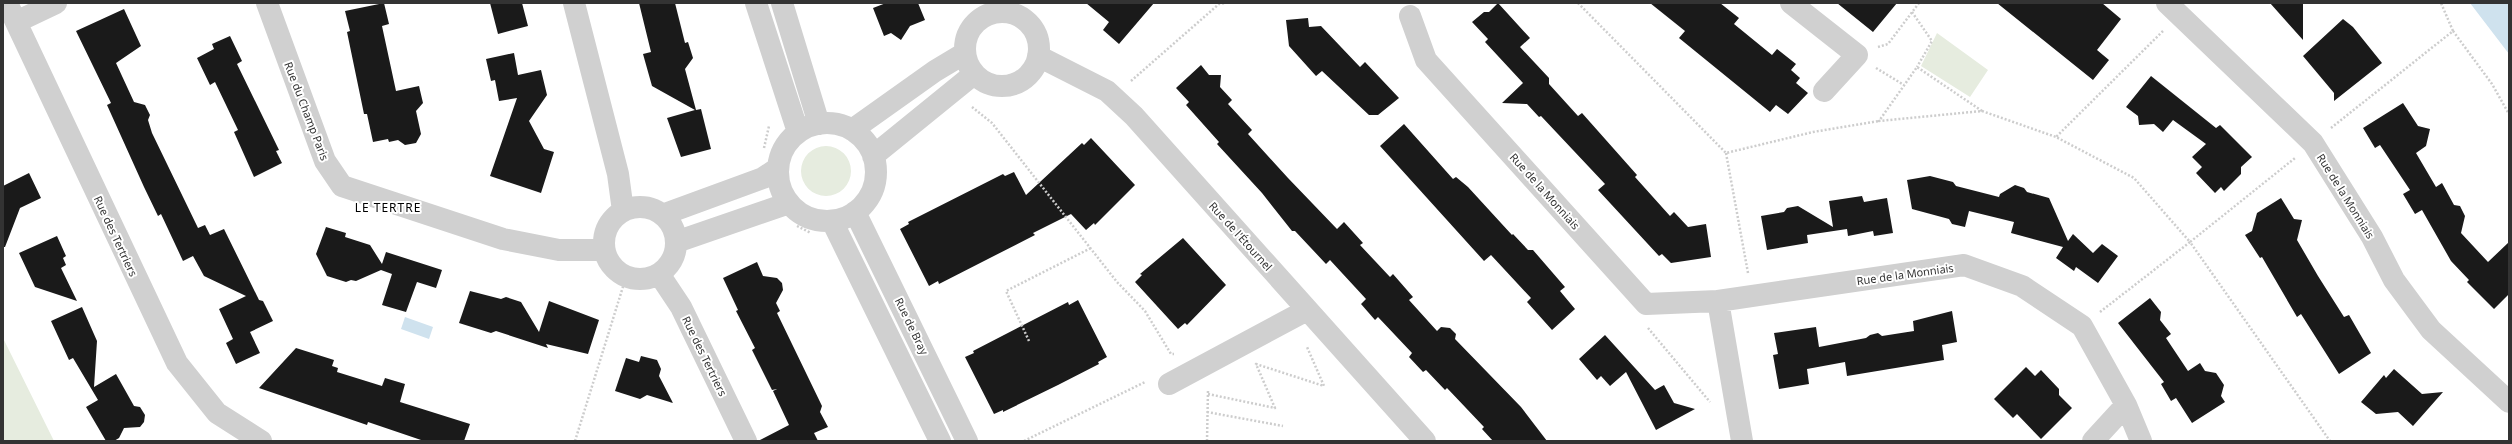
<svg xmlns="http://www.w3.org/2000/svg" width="2512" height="444" font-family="'Noto Sans',sans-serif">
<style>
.green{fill:#e6ecdf}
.water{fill:#cfe2ee}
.building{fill:#1a1a1a}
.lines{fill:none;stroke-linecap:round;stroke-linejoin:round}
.path{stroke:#cdcdcd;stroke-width:2.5;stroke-dasharray:2 2;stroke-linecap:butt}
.minor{stroke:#d0d0d0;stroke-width:22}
.labels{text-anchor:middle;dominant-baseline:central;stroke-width:4;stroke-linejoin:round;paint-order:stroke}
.street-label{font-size:11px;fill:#333;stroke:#fff}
.neighbourhood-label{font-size:12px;letter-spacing:1px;fill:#000;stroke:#fff}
</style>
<rect width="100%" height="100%" fill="#fff"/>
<path class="green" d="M1937,33L1988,70L1970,97L1921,66Z
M801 171a25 25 0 1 1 50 0a25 25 0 1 1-50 0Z
M3,338L54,441H3Z"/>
<path class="water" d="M2470,3H2509V54Z
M405,317L433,327L429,339L401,329Z"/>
<path class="building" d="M384,3L389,24L382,26L396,91L419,86L423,103L416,111L421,134L416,143L405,145L398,140L389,142L388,139L373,142L367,114H364L347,32L350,31L345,11Z
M490,3H522L528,26L498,34Z
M639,3H675L685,43L688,42L693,58L685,69L696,110L701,109L711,149L681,157L667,118L695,110L652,86L643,54L651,52Z
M886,3H918L925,20L910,26L901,40L891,33L884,36L873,8Z
M1086,3H1154L1119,44L1103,30L1109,22Z
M1498,3L1530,38L1520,47L1549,78V84L1578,116L1582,113L1637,175L1635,177L1670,216L1674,212L1688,227L1706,224L1711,257L1671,263L1662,254L1659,256L1598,190L1605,184L1541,116L1539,117L1527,104L1502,103L1523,83L1485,42L1488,39L1472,22L1484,12H1489Z
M1650,3H1720L1739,18L1734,24L1772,55L1777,49L1796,64L1791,70L1800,78L1796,83L1808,93L1788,114L1776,105L1770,112L1679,38L1685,31Z
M1837,3H1897L1873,32Z
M1997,3H2102L2121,19L2097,50L2109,60L2093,80Z
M2270,3H2303V40Z
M124,9L141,46L116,63L134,102L145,105L150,115L148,120L152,133L198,228L205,225L210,235L224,229L259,300L263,301L273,321L250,332L260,353L236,364L226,343L233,339L219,309L246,296L204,276L193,256L183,261L161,214L158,216L144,187L107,105L111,103L76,31Z
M1308,18L1309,27L1321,26L1360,67L1365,62L1399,98L1378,115H1369L1322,71L1316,76L1289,46L1286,20Z
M2343,19L2353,27L2382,63L2334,101V93L2303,56Z
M230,36L242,61L237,64L279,150L276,151L282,163L254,177L234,132L238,130L215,82L210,85L197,58L214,49L212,44Z
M514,53L518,75L541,70L547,95L529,121L544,149L554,152L541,193L490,176L517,98L499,101L495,80L491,81L486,59Z
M1201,65L1209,75H1221L1220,87L1232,100L1228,104L1252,130L1248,134L1288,178L1337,229L1344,222L1363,243L1360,245L1390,277L1393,274L1413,297L1409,300L1437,331L1441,327L1450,328L1456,334L1455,339L1521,407L1547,441H1493L1482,429L1484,427L1447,388L1445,390L1426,370L1423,372L1409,357L1412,353L1378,317L1375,320L1361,304L1366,299L1330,260L1326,264L1295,231H1292L1262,193L1217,144L1219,142L1186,105L1189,102L1176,88Z
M2151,76L2216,128L2220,125L2252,157L2241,167V174L2224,191L2221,187L2215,193L2196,173L2202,167L2192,157L2206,144L2173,120L2163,132L2154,124L2139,125L2138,116L2126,107Z
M2403,103L2418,126L2430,129L2426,146L2416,153L2436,187L2442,183L2454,205L2460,206L2465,216L2461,233L2488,262L2509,242V294L2494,309L2467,282L2469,280L2451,261L2422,210L2415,214L2403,194L2410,190L2380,145L2375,148L2363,128Z
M1404,124L1453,179L1456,177L1468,187L1512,235L1513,234L1528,250H1533L1565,287L1560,291L1575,309L1552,330L1527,302L1531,298L1491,255L1484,261L1380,146Z
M1091,138L1135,185L1095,225L1094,223L1086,230L1071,214L1033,233L1035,235L939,284L938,281L929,286L900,229L909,224L908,222L1003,174L1005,176L1014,172L1026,195L1082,143L1084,145Z
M29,173L41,198L20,208L5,247H3V186Z
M1930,176L1953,182L1956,186L1999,197L2000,194L2015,185L2024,188L2027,192L2049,198L2068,241L2073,234L2093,253L2102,244L2118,256L2098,283L2076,267L2074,271L2056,258L2063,247L2011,233L2014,222L1969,211L1965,227L1952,224L1949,219L1912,209L1907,180Z
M1862,196L1864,202L1887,198L1893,233L1874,236L1873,231L1848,236L1847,229L1807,235L1808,243L1767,250L1761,216L1784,212L1787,208L1798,206L1833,227L1829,201Z
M2281,198L2294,219L2302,220L2297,240L2318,276L2344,317L2349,315L2371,353L2339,374L2301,314L2297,317L2262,257L2260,258L2245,235L2252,231L2257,213Z
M326,227L346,233L345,237L370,245L382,264L386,252L442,270L436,288L417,282L406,312L382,305L392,274L381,270L356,281L351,280L346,282L327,276L316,254Z
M57,236L66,256L63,258L66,265L61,268L77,301L35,287L19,253Z
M1183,238L1226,285L1187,325L1185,323L1178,329L1135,282L1142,275L1140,274Z
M757,262L763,276L777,278L782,283L783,290L776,303L780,311L777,313L822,406L820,412L828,427L814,433L818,441L760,440L789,425L773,391L777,389L772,390L752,350L755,348L736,311L738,310L723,278Z
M470,291L501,299L506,297L521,302L539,332L549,301L599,320L588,354L546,344L548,348L496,331L491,333L459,323Z
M2150,298L2161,312L2160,320L2171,334L2166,338L2188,371L2200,363L2205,371L2216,373L2224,385L2221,396L2225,402L2192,423L2176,398L2171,401L2161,384L2164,382L2118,323Z
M1078,300L1107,357L1098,362L1099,364L1058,385L1003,412V410L994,414L965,357L974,353L973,351L1068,302L1069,305Z
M82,307L97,341L94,387L116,374L134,406L140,407L145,415L144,422L140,427L124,428L119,438L114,441H106L86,407L98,400L73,358L69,360L51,321Z
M1952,311L1957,342L1942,345L1944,360L1847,376L1845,362L1807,369L1809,384L1779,389L1773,355L1778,354L1774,333L1816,327L1819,347L1866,338L1870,335L1878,333L1882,336L1914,331L1913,321Z
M1605,335L1655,390L1664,385L1674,403L1695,409L1656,430L1626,372L1610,386L1601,376L1597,380L1579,359Z
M296,348L334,360L332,366L338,368L337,372L382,386L385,378L405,384L400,402L470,424L464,441H424L368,422L367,425L259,388Z
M641,356L657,360L661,369L659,376L673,403L647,395L640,399L615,391L626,358L639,362Z
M2026,367L2035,376L2041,370L2059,389V395L2072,408L2041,439L2017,414L2013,418L1994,399Z
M2394,369L2422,394L2443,392L2413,426L2398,412L2376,414L2361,402L2384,375L2386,378Z"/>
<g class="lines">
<path class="path" d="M1578,3L1726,153L1813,132L1879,121
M1912,12L1932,41L1917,67
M2163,31L2056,137L2134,178L2190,242L2295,158
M2453,31L2492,84L2509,114
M1878,47L1888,44L1919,3
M1876,68L1904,85
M1131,81L1219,4L1226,3
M972,107L992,123L1117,282L1145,311L1171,354H1174
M1982,111L1917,67L1879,121L1982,111L2056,137
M2331,128L2453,31L2441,3
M764,148L769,126
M1726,153L1748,273
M797,226L811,233
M2100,312L2190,242L2330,441
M1648,328L1710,402
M1029,341L1006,291L1091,248
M1208,394L1275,408L1256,364L1324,386L1307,347
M1207,412L1283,426
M575,441L626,277
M1024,441L1145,382
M1207,441L1208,390"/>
<path class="minor" d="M7,3L177,363L217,413L261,441
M267,3L325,161L342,186L503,239L559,250H604
M574,3L618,174L623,211
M756,3L798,132
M782,3L819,124
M1791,3L1857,55L1824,91
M2167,3L2313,143L2372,237L2394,280L2431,330L2509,402
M965 49a37 37 0 1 1 74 0a37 37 0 1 1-74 0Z
M1410,16L1426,60L1646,304L1718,301L1742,441
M16,22L56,3
M1038,56L1107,91L1134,116L1425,441
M778 172a49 49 0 1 1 98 0a49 49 0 1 1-98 0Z
M852,130L935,71L965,53
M873,156L974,74
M604 243a36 36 0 1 1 72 0a36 36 0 1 1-72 0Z
M855,212L967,441
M662,215L763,178L778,168
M832,221L940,441
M676,242L789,203
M659,274L681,307L746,441
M1718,301L1964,265L2022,286L2082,326L2126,405L2141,441
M1169,384L1307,310
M2093,441L2126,405"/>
</g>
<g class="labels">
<g class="street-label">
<text transform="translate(307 111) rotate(69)">Rue du Champ Paris</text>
<text transform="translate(1545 191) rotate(48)">Rue de la Monniais</text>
<text transform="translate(2346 196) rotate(58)">Rue de la Monniais</text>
<text transform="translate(116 236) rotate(65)">Rue des Tertriers</text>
<text transform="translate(1241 236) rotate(48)">Rue de l'Étournel</text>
<text transform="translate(1905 274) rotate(-8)">Rue de la Monniais</text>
<text transform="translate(912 326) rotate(64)">Rue de Bray</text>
<text transform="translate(705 356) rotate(64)">Rue des Tertriers</text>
</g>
<g class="neighbourhood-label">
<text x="388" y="207">LE TERTRE</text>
</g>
</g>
<rect width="2512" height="444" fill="none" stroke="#333333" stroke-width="8"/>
</svg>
